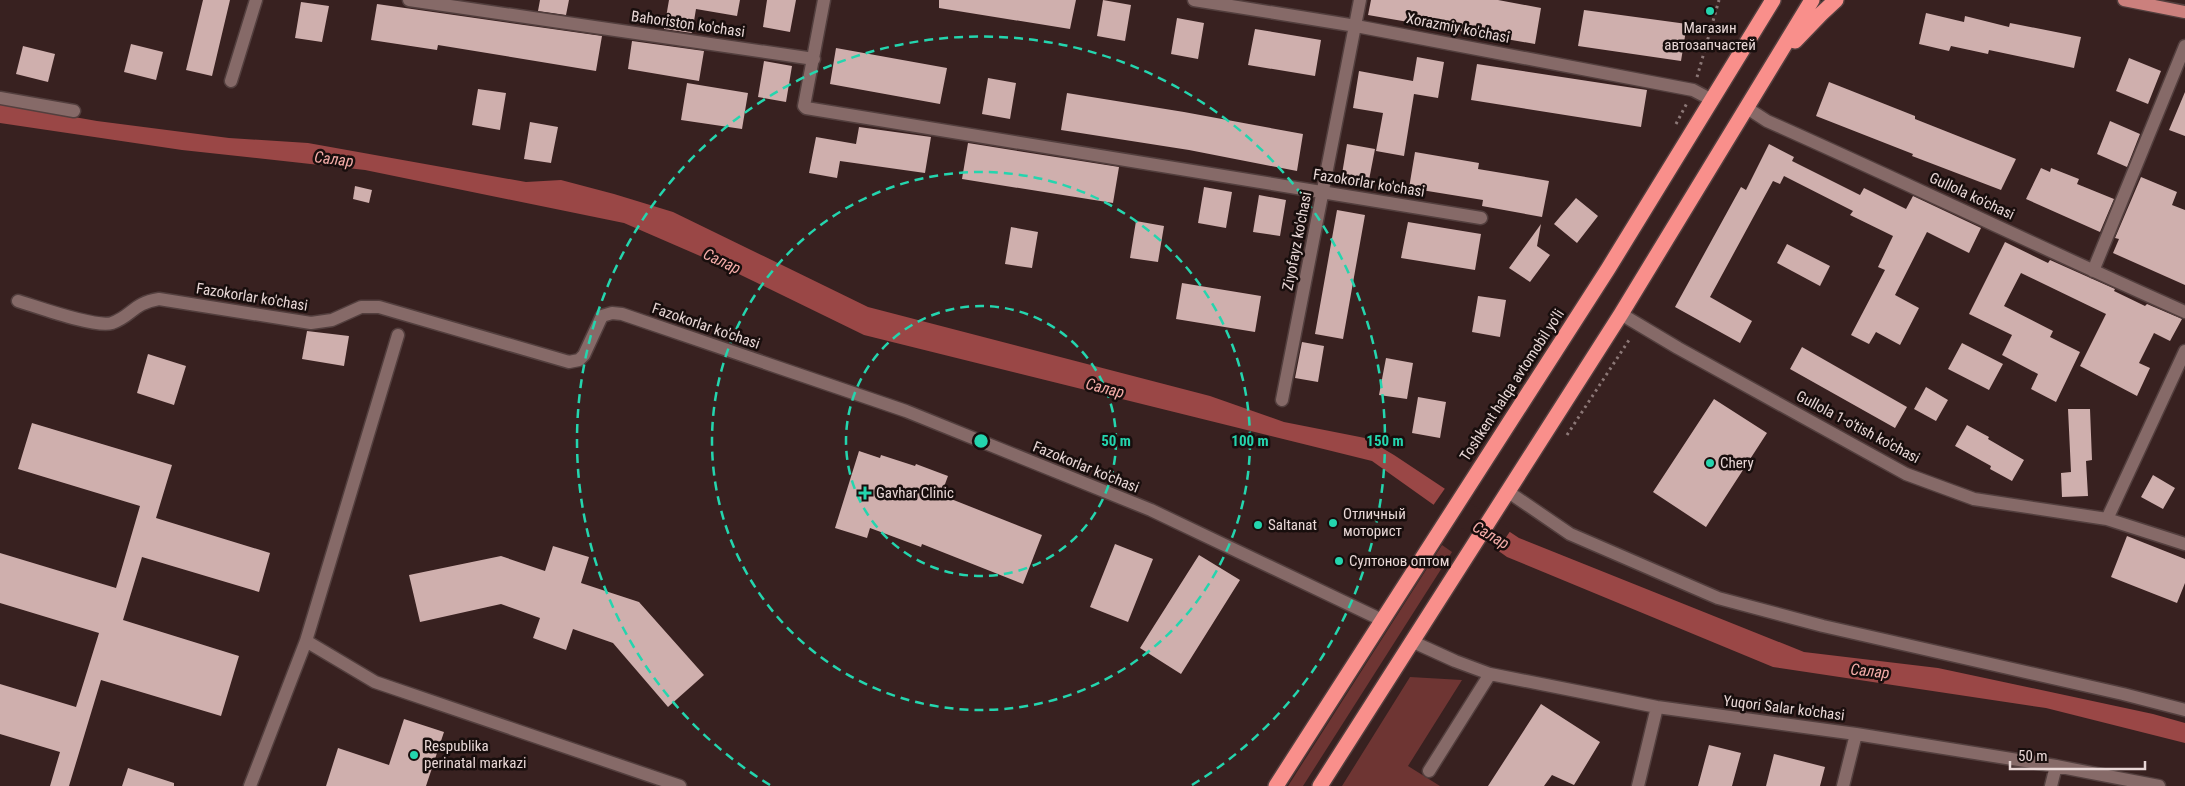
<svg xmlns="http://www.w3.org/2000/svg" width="2185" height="786" font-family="'Roboto Condensed',sans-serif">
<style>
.green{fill:#6e3533}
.water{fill:#9a4746}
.pier{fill:#382120}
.building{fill:#cfafad}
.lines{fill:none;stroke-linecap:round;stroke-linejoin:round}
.minor-casing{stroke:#533f3e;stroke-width:15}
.major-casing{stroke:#533f3e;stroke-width:15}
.highway-casing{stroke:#533f3e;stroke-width:18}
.path{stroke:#8c7877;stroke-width:3;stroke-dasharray:2.5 4;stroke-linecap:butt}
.minor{stroke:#866a68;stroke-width:12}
.major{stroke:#cb807d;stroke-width:12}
.highway{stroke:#f98f8b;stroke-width:15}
.ring{fill:none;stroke:#24d5ae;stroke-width:2.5;stroke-dasharray:9 6}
.poi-dot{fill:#24d5ae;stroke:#180e0d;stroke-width:2}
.labels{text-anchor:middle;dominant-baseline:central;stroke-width:5;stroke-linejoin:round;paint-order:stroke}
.street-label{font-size:15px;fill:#e8d7d6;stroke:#180e0d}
.poi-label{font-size:15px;fill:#e8d7d6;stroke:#180e0d;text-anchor:start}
.water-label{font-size:16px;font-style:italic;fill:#f5ada9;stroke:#180e0d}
.centre{fill:#24d5ae;stroke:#180e0d;stroke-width:2.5}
.ring-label{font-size:15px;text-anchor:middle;font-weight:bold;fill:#24d5ae;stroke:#180e0d;stroke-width:5;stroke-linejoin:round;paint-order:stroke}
</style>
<rect width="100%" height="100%" fill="#382120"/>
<path class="green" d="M1442,545L1452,552L1303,786H1288Z
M1410,677L1462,680L1408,766L1440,786H1342Z"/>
<path class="water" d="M0,104L97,121L229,138L308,143L526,182L561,180L614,194L673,212L868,307L1210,396L1284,422L1365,438L1394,455L1519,538L1804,652L1938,668L2153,714L2185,723V743L2046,708L1773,667L1507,557L1372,461L864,335L714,262L624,223L365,170L182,150L0,123Z"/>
<path class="pier" d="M1446,487L1511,530L1496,552L1432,507Z"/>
<path class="building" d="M203,0H230L212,76L186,70Z
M540,0H569L566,15L538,11Z
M669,0H740L737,16L696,9L692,33L664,29Z
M767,0H796L790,32L763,27Z
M939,0H1076L1070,29L939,8Z
M1103,0L1131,5L1125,41L1097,36Z
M1371,0H1498L1541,8L1535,44L1368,15Z
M301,2L329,6L322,42L295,38Z
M377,4L602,36L596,71L438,45L437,50L371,40Z
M1584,10L1687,24L1681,61L1578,46Z
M1926,13L1964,22L1965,16L2009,27L2010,23L2081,37L2074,68L1989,50L1988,54L1951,46L1949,51L1919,44Z
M1177,18L1204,23L1198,59L1171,54Z
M1255,29L1321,40L1315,76L1248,65Z
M632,41L704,51L699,81L628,69Z
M131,44L163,52L156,80L124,72Z
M23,46L55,54L48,82L16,74Z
M836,48L947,68L940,104L830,84Z
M1417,57L1444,62L1438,98L1414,94L1404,156L1376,151L1383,113L1353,108L1359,71L1413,81Z
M2129,58L2161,71L2148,104L2116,91Z
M764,61L792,66L786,102L758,97Z
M1477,64L1647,90L1641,127L1471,100Z
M988,78L1016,83L1010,119L982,114Z
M1829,82L1915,116V119L2016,159L2001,190L1912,156L1913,154L1816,116Z
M687,83L748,93L742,129L681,120Z
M478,89L506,93L500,130L472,125Z
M2185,92V136L2169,130Z
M1067,93L1184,112L1303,134L1297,171L1189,150L1061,130Z
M2110,121L2140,134L2127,167L2097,154Z
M530,122L558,127L551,163L524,159Z
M859,127L931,137L925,173L840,161L837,178L809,173L816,137L856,144Z
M968,143L1119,167L1113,203L962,179Z
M1347,144L1375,149L1368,185L1341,180Z
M1769,144L1794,157L1792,161L1860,195L1864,188L1906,209L1913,196L1981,228L1969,253L1927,232L1895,295L1919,308L1900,345L1876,332L1869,344L1851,335L1885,270L1878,267L1893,236L1850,215L1853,211L1784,176L1780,184L1773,181L1710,297L1752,321L1740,343L1675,307L1741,187L1746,190Z
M1415,152L1479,163L1478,169L1549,181L1542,217L1482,206L1483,200L1409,188Z
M2041,168L2050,172L2051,168L2079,179L2077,184L2114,199L2100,232L2026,199Z
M2141,177L2177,192L2172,205L2185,210V285L2113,253L2119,239L2115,238Z
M355,186L372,190L369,203L353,199Z
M1204,187L1232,192L1226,228L1198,223Z
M1259,195L1286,200L1280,236L1253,232Z
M1576,198L1598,216L1577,243L1554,224Z
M1337,210L1365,215L1343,339L1315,334Z
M1136,221L1164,226L1158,262L1130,258Z
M1408,222L1481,234L1475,270L1401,258Z
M1541,224L1537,246L1550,255L1530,282L1509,268Z
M1011,227L1038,232L1032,268L1005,264Z
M2005,242L2048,263L2050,260L2115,289L2114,291L2145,306L2147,304L2182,319L2170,341L2154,333L2139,363L2150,368L2137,396L2080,366L2106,314L2021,273L2004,306L2053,331L2050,337L2080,352L2056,402L2031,389L2038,374L2002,355L2012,335L1969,314Z
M1787,244L1830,266L1820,286L1777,263Z
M1182,283L1261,296L1255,332L1176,319Z
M1478,296L1506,300L1500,337L1472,332Z
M307,331L349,336L344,366L302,359Z
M1302,342L1324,346L1318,382L1295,378Z
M1962,343L2003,364L1989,390L1948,369Z
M1802,347L1907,407L1895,428L1790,369Z
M148,354L186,366L174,405L137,393Z
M1386,358L1413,363L1407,399L1379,395Z
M1926,387L1948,400L1936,421L1914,409Z
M1418,397L1446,402L1440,438L1412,433Z
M1714,399L1767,433L1706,527L1653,492Z
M2068,409H2090L2092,460L2086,461L2088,496L2062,497L2061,473L2071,472Z
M32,423L172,465L156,518L270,553L259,592L142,557L123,620L239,656L221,716L101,680L69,786H50L60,752L0,734V684L76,707L99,633L0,603V553L116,588L140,506L18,469Z
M1967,425L1989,437L1988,439L2024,460L2012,481L1990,469L1991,466L1955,446Z
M859,451L880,458L881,455L915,466L916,464L948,476L941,495L1042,535L1023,584L922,544L921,547L870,528L867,538L835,528Z
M2153,475L2175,488L2163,509L2141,497Z
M2127,536L2185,559V583L2177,603L2111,577Z
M1115,544L1153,559L1128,622L1090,607Z
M553,546L589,557L581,583L639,602L704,675L668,707L613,643L573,629L566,650L533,638L540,618L501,604L420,622L409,575L501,556L545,571Z
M1199,555L1240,580L1181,674L1140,648Z
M1541,704L1600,742L1574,785L1552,775L1544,786H1488Z
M404,719L444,732L426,786H326L338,748L389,765Z
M1709,745L1741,753L1732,786H1698Z
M1774,754L1825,767L1820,786H1766Z
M128,768L174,783V786H122Z"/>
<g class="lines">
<defs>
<path id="minor" d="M409,0L814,59
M824,0L804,106L806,108L1481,218
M1194,0L1356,26L1693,90L1712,100
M231,81L256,0
M0,98L74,111
M1747,108L1767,121C1907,183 2045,250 2185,312
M2093,271L2185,46
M18,301C38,307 95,328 112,323C132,316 133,303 159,299L311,323L332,320L361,307H379L569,362L579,360L584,355L602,316L612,313L622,314L906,411L1151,510L1382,620
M1621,314L1678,348L1906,474L1974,499L2107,519L2185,544
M1282,400L1360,0
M1507,491L1570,534L1718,598L1823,626L2123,694L2185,710
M2107,519L2185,351
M306,641L375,682L680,786
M1411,641L1455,661L1490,674L1657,707L1856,734L2056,766L2159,786
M1429,771L1490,674
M250,786L306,641L398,335
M1638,786L1657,707
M1843,786L1856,734
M2051,786L2056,766"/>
<path id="major" d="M2124,0L2185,12"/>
<path id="highway" d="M1795,41L1821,14L1836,0
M1276,786L1608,269L1773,0
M1320,786L1621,314L1812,0"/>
</defs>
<use href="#minor" class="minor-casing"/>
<use href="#major" class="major-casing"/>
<use href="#highway" class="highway-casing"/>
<path class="path" d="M1697,77L1719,0
M1676,124L1687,103
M1567,435L1631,337"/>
<use href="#minor" class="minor"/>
<use href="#major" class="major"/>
<use href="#highway" class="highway"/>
</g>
<g class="ring">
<circle cx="981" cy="441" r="135"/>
<circle cx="981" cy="441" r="269"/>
<path d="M770 785A404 404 0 1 1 1192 785"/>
</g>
<g class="poi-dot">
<circle cx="1710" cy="11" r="5"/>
<circle cx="1710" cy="463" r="5"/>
<path d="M862.5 485.5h5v5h5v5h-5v5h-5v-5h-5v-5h5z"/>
<circle cx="1333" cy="523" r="5"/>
<circle cx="1258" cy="525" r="5"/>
<circle cx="1339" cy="561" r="5"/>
<circle cx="414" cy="755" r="5"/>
</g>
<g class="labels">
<g class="street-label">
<text transform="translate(688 24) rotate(8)">Bahoriston ko'chasi</text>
<text transform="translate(1458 28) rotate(11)">Xorazmiy ko'chasi</text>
<text transform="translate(1369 183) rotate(9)">Fazokorlar ko'chasi</text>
<text transform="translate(1972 196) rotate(25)">Gullola ko'chasi</text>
<text transform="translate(1297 241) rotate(-79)">Ziyofayz ko'chasi</text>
<text transform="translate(252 297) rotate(9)">Fazokorlar ko'chasi</text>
<text transform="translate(706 326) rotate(19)">Fazokorlar ko'chasi</text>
<text transform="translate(1512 385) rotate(-57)">Toshkent halqa avtomobil yo'li</text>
<text transform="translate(1858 427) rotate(28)">Gullola 1-o'tish ko'chasi</text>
<text transform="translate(1086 467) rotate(22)">Fazokorlar ko'chasi</text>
<text transform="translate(1784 708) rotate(7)">Yuqori Salar ko'chasi</text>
</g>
<g class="poi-label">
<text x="1710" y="28" text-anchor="middle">Магазин<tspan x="1710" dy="17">автозапчастей</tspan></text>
<text x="1720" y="463">Chery</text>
<text x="876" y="493">Gavhar Clinic</text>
<text x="1343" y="514">Отличный<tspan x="1343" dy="17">моторист</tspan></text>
<text x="1268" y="525">Saltanat</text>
<text x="1349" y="561">Султонов оптом</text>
<text x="424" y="746">Respublika<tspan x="424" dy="17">perinatal markazi</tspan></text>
</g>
<g class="water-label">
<text transform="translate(334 159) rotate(7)">Салар</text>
<text transform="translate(722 261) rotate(25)">Салар</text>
<text transform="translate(1105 388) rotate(14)">Салар</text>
<text transform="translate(1491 535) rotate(30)">Салар</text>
<text transform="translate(1870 671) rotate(6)">Салар</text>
</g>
</g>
<circle cx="981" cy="441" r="8" class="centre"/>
<g class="ring-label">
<text x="1116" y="446">50 m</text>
<text x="1250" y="446">100 m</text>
<text x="1385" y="446">150 m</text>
</g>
<path d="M2010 761v8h135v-8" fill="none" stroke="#e8d7d6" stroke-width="2.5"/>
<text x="2018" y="761" font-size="15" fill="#e8d7d6" stroke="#180e0d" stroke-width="4" paint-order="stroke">50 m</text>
</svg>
